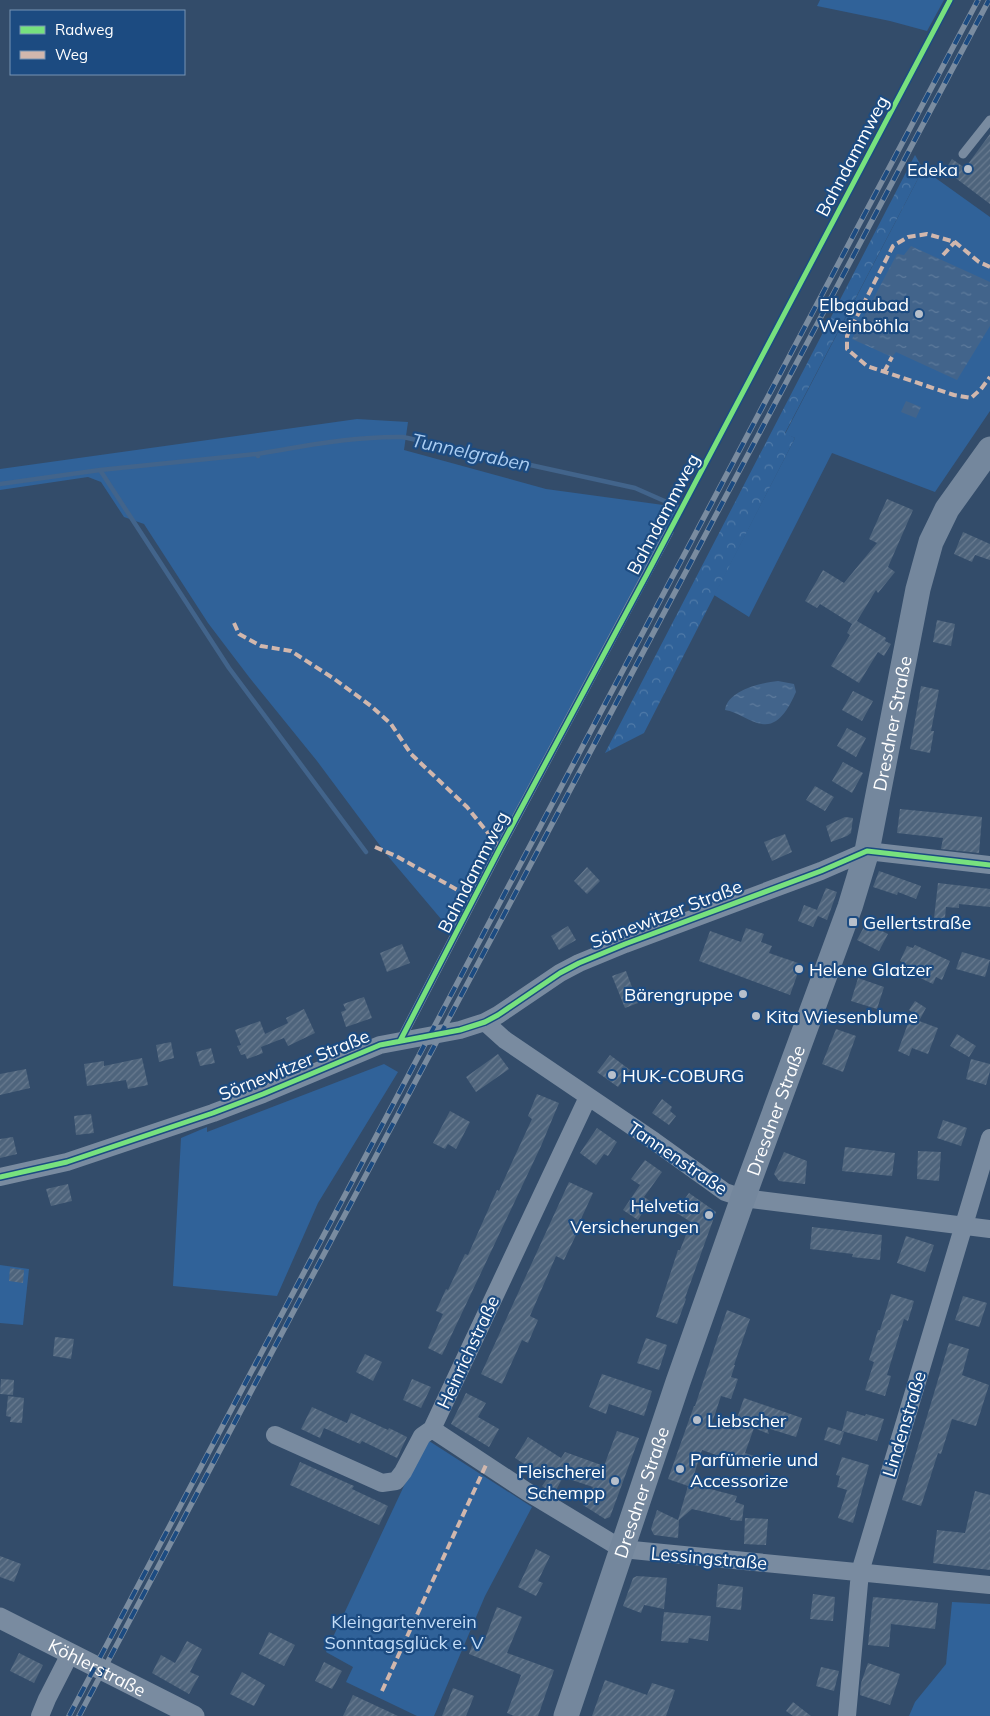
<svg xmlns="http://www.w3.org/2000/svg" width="990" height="1716" font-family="Mulish,sans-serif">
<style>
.green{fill:#306299}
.forest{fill:url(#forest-crowns)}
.water{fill:url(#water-ripples)}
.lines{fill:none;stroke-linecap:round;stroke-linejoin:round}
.stream{stroke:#42648b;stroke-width:4.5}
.building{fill:url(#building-hatch)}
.service{stroke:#798ba0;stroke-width:9}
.minor{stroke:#798ba0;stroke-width:18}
.tertiary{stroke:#798ba0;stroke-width:21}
.secondary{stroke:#74879d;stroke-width:25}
.rail-casing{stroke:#7a8ca0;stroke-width:5.5}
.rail{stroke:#1c4b81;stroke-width:4;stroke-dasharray:11;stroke-linecap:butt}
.quiet{stroke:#d1b7ad;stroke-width:4;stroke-dasharray:8 4;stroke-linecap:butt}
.cycleway-casing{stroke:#1c4b81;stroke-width:8}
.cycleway{stroke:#77e17e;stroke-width:5}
.poi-dot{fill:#b8c0cb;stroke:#1c4b81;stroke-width:2}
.labels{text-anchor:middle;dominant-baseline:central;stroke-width:4.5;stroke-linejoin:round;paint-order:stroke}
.street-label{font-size:18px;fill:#fff;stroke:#1c4b81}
.poi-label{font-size:18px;fill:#fff;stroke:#1c4b81;text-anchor:start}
.park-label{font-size:18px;fill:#c4ddf7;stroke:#1c4b81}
.water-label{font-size:19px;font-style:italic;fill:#abcdf1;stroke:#1c4b81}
</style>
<defs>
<pattern id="forest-crowns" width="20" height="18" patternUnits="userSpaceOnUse" patternTransform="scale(1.25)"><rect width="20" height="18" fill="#306299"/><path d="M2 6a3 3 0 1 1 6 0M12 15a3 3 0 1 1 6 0" fill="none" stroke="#4f7aa8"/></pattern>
<pattern id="water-ripples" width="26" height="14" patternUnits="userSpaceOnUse" patternTransform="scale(1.25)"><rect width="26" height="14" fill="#42648b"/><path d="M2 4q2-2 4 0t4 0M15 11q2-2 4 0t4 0" fill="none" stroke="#5e7b9c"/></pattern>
<pattern id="building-hatch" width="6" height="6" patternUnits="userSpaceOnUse" patternTransform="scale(1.25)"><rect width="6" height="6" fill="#4e647c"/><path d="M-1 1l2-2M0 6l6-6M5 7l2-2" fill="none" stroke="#697b90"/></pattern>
</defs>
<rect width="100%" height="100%" fill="#334c6a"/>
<path class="green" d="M820,0H944L927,31L890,21L817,6Z
M923,169L990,217V411L935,492L832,453L749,617L714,595L795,438L785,434Z
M357,419L408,422L404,450L546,489L678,507L452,932L387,855L317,761L249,677L208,623L144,524L124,517L101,482L88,477L0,490V469Z
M384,1064L398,1072L318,1203L277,1296L173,1286L181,1138L207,1127V1132Z
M0,1265L29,1269L23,1325L0,1323Z
M426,1439L532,1507L485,1596L434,1716H417L346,1682L353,1667L326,1652Z
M952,1602L990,1604V1716H909L915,1702L946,1664Z"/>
<path class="forest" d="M915,155L923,169L785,433L795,438L644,733L605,753Z"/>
<path class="water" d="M911,246L990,282V326L957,380L896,352L892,357L852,339L897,254L904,255Z
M906,401L921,407L916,418L901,412Z
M778,681L794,684L796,692C790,705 780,727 762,724C749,722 738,712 725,710C728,690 761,683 778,681Z"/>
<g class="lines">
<path class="stream" d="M258,456L257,454C306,446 354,436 403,437L635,488L678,507
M100,470L229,668L366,852
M0,484L100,470L257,454"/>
</g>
<path class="building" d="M990,134V204L945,170L952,159L965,168Z
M887,499L913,510L888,567L895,572L878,593L876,590L857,621L886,638L885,641L891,644L884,656L878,652L859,683L831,666L850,635L847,633L852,624L820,604L817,608L805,601L823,570L844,583L877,543L869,539Z
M963,532L990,544V560L975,555L972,562L954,554Z
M937,620L955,624L951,646L933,642Z
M921,686L939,690L931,731H934L930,753L910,749Z
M853,691L873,701L862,721L842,710Z
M847,728L866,738L856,757L837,746Z
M843,762L863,773L852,793L832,781Z
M815,786L834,797L825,811L806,800Z
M900,809L982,817L979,853L941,849L943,838L897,833Z
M845,817L853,818L851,833L847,836L831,842L826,826Z
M785,834L792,852L772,861L764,842Z
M587,867L600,881L587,894L574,881Z
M879,871L921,886L916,899L898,892L897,895L873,887Z
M938,883L990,889V907L959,904V908L946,907L944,928L933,927Z
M826,888L837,892L827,920L818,916L813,927L798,921L804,905L817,910Z
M866,923L888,934L879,951L857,940Z
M568,926L576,940L559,950L551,936Z
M746,928L764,934L761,942L772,946L769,953L801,964L790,995L699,961L710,931L741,942Z
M402,944L410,963L387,972L380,953Z
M915,945L950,961L942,980L936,977L933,984L903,970L906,964L900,961L907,946L913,948Z
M962,952L990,960L985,977L956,969Z
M626,971L638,1003L625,1008L612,976Z
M858,978L884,987L877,1009L851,1001Z
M364,997L372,1018L346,1027L341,1012L346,1010L343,1004Z
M915,1001L926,1008L919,1021L938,1028L928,1054L912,1048L909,1056L898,1051L912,1012L909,1010Z
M304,1009L315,1033L288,1046L284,1038L261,1047L263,1053L247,1059L245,1054L241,1055L237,1046L241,1045L235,1030L260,1021L265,1034L288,1023L286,1018Z
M836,1029L856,1036L843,1072L822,1064Z
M957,1034L976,1046L969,1057L950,1046Z
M171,1042L174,1058L159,1062L156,1045Z
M211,1048L215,1063L200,1066L196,1052Z
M498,1054L509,1069L476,1092L466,1077Z
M610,1055L630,1070L618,1087L597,1072Z
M142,1058L148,1085L128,1089L126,1080L87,1086L84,1064L104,1061V1066Z
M971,1059L990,1064V1071L986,1085L966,1079Z
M26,1069L30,1088L0,1095V1074Z
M537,1094L559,1103L541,1146L442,1355L428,1348L443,1314L436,1311L446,1289L448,1290L465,1254L468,1255L497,1190L499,1191L513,1160L532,1119L528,1116Z
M662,1099L672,1107L670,1111L676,1116L669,1125L652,1113Z
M450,1111L470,1122L456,1149L448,1144L445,1149L433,1143Z
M91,1114L94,1133L76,1135L74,1116Z
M943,1120L967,1128L961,1146L937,1138Z
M597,1128L617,1142L608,1156L604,1154L596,1165L580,1153Z
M13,1137L17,1154L0,1158V1139Z
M845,1147L895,1153L892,1176L842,1171Z
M918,1151L941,1152L939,1181L917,1179Z
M784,1152L807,1161L805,1184L779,1181L774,1174Z
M645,1160L662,1172L644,1197L650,1201L638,1220L623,1210L640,1185L631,1179Z
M569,1182L593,1193L574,1234L576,1235L564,1260L556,1256L530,1316L538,1320L528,1343L522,1340L502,1384L481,1374Z
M68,1184L72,1201L51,1206L46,1189Z
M689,1193L716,1212L685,1298L686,1299L677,1324L656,1317L678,1250H680L691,1222L675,1212Z
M812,1227L882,1235L880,1260L852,1257L853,1254L810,1249Z
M906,1236L934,1245L925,1272L897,1263Z
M10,1268L24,1270L23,1283L9,1281Z
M891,1294L914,1301L908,1321L904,1319L887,1375L891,1376L885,1396L865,1390L874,1362L869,1360L878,1330H880Z
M963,1296L987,1303L979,1327L955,1320Z
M727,1310L750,1319L734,1365H735L731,1377L738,1379L731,1399L721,1396L712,1423L733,1430L744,1398L802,1418L796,1437L767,1428L769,1434L754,1428L745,1453L757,1457L753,1468L702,1450L691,1484L737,1496L735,1502L744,1505L742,1521L730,1520L731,1518L692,1509L679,1520L678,1538L654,1535L651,1529L657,1510L678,1520L688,1486L668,1479L694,1406H695Z
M55,1337L74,1339L71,1359L53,1356Z
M646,1338L667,1345L659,1370L637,1363Z
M949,1343L969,1349L962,1375L989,1385L976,1426L952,1419L941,1454L938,1453L921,1506L902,1500Z
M365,1354L382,1362L373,1381L356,1372Z
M602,1374L652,1391L644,1416L609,1404L606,1414L589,1407Z
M1,1379L14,1380L13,1395L0,1394Z
M412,1379L431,1387L421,1408L403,1400Z
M466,1393L486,1403L478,1417L499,1429L489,1447L451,1424Z
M8,1396L24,1398L22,1423L10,1422L11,1417L6,1416Z
M312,1407L347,1423L351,1413L388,1430L389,1428L407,1437L397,1458L362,1441L360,1444L324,1428L320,1438L301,1429Z
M847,1411L865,1416L866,1414L884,1419L877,1441L842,1431Z
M828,1427L844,1432L840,1445L824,1440Z
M617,1431L639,1438L610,1517L605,1519L583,1505L593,1487L563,1477L554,1494L542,1486L547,1479L515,1458L528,1437L561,1458L565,1452L604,1466Z
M842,1457L869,1465L853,1523L838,1518L847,1490L837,1487L840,1476L836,1475Z
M300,1462L354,1486L352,1489L388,1506L379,1525L290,1485Z
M975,1491L990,1495V1570L933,1563L937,1530L965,1533Z
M745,1518L768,1519L766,1545L744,1544Z
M536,1549L550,1556L538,1581L543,1583L536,1596L518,1587Z
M0,1556L21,1564L14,1582L0,1577Z
M637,1576L667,1578L664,1609L644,1605L641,1613L623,1606L633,1578Z
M718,1584L743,1587L741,1610L716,1607Z
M813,1594L835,1597L833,1621L810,1619Z
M873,1597L938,1603L935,1629L891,1624L889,1647L868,1645Z
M497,1607L522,1617L507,1653L554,1670L538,1716H514L507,1713L521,1675L469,1654L474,1640L483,1644Z
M664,1612L711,1616L708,1641L689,1638L688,1643L661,1641Z
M269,1632L295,1645L284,1666L259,1654Z
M187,1641L202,1649L190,1672L199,1676L189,1694L152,1673L161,1655L175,1663Z
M19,1653L43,1665L34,1683L10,1671Z
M324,1662L342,1671L332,1689L315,1681Z
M868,1663L900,1674L890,1705L860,1695L861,1683Z
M821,1667L839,1671L834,1691L816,1686Z
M242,1672L265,1685L254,1706L230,1694Z
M605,1680L647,1695L652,1683L675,1690L666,1716H592Z
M453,1688L474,1696L466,1716H442Z
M353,1695L398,1716H343Z
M793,1702L811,1716H793L786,1711Z"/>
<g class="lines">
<path class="service" d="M963,154L990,120
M400,1041L500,848L669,532"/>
<path class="minor" d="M485,1022L505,1040L654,1141L725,1192L743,1198L990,1229
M0,1177L67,1162L213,1113L263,1094L380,1045L460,1030L485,1022L498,1015L560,973L579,963L625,944L821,871L867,851L990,865
M432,1429L526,1491L622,1549L990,1585
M275,1435L382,1483L396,1481L403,1472L422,1436L432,1429L588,1097
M40,1716L47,1699L70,1654
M847,1716L860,1572L990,1138"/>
<path class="tertiary" id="s1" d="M0,1618L194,1716"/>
<path class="secondary" id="s2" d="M566,1716L678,1382L743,1198L850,907L867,851L918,589L931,542L947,509L990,449"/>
<defs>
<path id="rail" d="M69,1716L978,0
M79,1716L989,0"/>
</defs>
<use href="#rail" class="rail-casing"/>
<use href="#rail" class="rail"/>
<path class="quiet" d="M943,255L955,242
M990,267L979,262L955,242L927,234L908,237L893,246L847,336V349L867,366L954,395L971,398L981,389L990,377
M884,372L892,357
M234,623L239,634L261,646L291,651L333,678L371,706L391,724L411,754L467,807L500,848
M375,847L396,856L474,899
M382,1691L486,1465"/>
<defs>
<path id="cycleway" d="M400,1041L500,848L647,574L950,0
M0,1177L67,1162L213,1113L263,1094L380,1045L460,1030L485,1022L498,1015L560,973L579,963L625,944L821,871L867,851L990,865"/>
</defs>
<use href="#cycleway" class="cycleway-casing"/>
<use href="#cycleway" class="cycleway"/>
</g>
<g class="poi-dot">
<circle cx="968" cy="169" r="5"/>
<circle cx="919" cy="314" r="5"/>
<rect x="848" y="917" width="10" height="10" rx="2.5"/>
<circle cx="799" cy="969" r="5"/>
<circle cx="743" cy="994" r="5"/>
<circle cx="756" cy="1016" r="5"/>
<circle cx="612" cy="1075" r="5"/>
<circle cx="709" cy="1215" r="5"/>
<circle cx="697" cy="1420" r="5"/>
<circle cx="680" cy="1469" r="5"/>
<circle cx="615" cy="1481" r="5"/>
</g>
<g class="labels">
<g class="street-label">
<text transform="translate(852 156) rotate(-62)">Bahndammweg</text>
<text transform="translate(663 514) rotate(-62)">Bahndammweg</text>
<text stroke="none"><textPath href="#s2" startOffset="1046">Dresdner Straße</textPath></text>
<text transform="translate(473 872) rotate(-63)">Bahndammweg</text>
<text transform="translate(666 914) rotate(-21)">Sörnewitzer Straße</text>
<text transform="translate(294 1065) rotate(-22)">Sörnewitzer Straße</text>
<text stroke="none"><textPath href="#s2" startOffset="641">Dresdner Straße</textPath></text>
<text transform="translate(678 1158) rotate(34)">Tannenstraße</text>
<text transform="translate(468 1352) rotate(-65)">Heinrichstraße</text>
<text transform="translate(904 1424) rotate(-73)">Lindenstraße</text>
<text stroke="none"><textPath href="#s2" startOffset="236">Dresdner Straße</textPath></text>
<text transform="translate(709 1558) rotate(5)">Lessingstraße</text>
<text stroke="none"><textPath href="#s1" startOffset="109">Köhlerstraße</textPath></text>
</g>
<g class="poi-label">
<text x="958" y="169" text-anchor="end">Edeka</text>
<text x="909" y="304" text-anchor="end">Elbgaubad<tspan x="909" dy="21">Weinböhla</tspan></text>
<text x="863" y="922">Gellertstraße</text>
<text x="809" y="969">Helene Glatzer</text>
<text x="733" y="994" text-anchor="end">Bärengruppe</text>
<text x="766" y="1016">Kita Wiesenblume</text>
<text x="622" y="1075">HUK-COBURG</text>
<text x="699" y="1205" text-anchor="end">Helvetia<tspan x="699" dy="21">Versicherungen</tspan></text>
<text x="707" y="1420">Liebscher</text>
<text x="690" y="1459">Parfümerie und<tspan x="690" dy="21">Accessorize</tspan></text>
<text x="605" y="1471" text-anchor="end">Fleischerei<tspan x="605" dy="21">Schempp</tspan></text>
</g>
<g class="park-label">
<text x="404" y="1621">Kleingartenverein<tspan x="404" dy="21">Sonntagsglück e. V</tspan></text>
</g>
<g class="water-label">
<text transform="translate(471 452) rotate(12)">Tunnelgraben</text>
</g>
</g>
<rect x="10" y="10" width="175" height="65" fill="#1c4b81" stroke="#7793b3"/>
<rect x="20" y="26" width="25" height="8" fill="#77e17e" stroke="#7793b3"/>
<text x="55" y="35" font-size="15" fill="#ffffff">Radweg</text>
<rect x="20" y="51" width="25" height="8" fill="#d1b7ad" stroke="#7793b3"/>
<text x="55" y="60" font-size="15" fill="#ffffff">Weg</text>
</svg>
